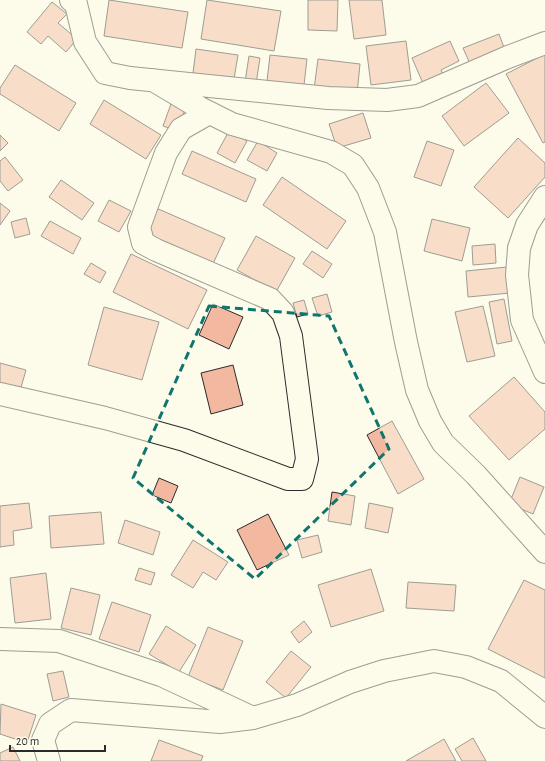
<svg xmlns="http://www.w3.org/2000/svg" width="545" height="761" font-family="'Alegreya Sans',sans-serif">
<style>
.building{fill:#f2b8a0;stroke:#2b2b2b}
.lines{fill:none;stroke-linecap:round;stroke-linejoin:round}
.street-casing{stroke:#2b2b2b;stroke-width:24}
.secondary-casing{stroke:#2b2b2b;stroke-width:24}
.street{stroke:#fdfbea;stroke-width:22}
.secondary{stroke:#fdfbea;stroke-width:22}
.marked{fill:none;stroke:#0f766e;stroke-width:3;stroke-dasharray:8 5;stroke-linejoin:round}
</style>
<rect width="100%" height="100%" fill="#fdfbea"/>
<path class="building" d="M109,0L188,12L182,48L104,36Z
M207,0L281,11L274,51L201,39Z
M308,0H338L337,31L308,30Z
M349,0H382L386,35L354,39Z
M52,2L67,14L58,23L77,39L66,52L48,36L41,44L27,32Z
M499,34L506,53L471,66L463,48Z
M406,41L411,80L371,85L366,46Z
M450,41L459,61L441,70L445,79L425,88L412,58Z
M196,49L238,55L234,79L193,73Z
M545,54V142L543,143L506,74Z
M270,55L307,59L304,85L267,81Z
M249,56L260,58L256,84L245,82Z
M318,59L360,64L357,94L314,89Z
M15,65L76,103L59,131L0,94V88Z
M486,83L509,113L464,146L442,116Z
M104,100L161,135L146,159L90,124Z
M171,104L185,109L177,131L163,126Z
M363,113L371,138L337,148L329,124Z
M229,131L247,141L235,163L217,153Z
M0,135L8,143L0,151Z
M518,138L545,163V177L508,218L474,187Z
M258,141L277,153L267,171L247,160Z
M427,141L454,150L441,186L414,177Z
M192,151L256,179L246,202L182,174Z
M5,157L23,180L8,191L0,181V161Z
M282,177L346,221L327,249L263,205Z
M61,180L94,203L82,220L49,197Z
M109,200L131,211L119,232L98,221Z
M0,203L10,211L0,225Z
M156,208L225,238L211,268L142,238Z
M26,218L30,234L15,238L11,222Z
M432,219L470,228L462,261L424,251Z
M50,221L81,238L73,254L41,236Z
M256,236L295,258L276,292L237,270Z
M495,244L496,263L473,265L472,246Z
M312,251L332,264L323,278L303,264Z
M131,254L207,290L188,329L113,292Z
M91,263L106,272L100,283L84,274Z
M507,267L510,293L468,297L466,271Z
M327,294L332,312L318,316L312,298Z
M504,299L512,341L497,344L489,302Z
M304,300L308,314L297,317L293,303Z
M213,304L243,317L229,349L199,335Z
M483,306L495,356L467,362L455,312Z
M104,307L159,322L142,380L88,365Z
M0,363L26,370L20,391L0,386Z
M233,365L243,405L211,414L201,373Z
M514,377L545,412V429L509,460L469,416Z
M392,421L424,479L398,494L367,435Z
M520,477L544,487L533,514L509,504Z
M159,478L178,486L171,503L152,495Z
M332,492L355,496L351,525L328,521Z
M29,503L32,528L13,531L14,545L0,547V506Z
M369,503L393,508L388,533L365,528Z
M101,512L104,544L51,548L49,516Z
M268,514L289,555L257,570L237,530Z
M125,520L160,532L153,555L118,543Z
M318,535L322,552L302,558L297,540Z
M193,540L228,562L216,580L203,572L193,588L171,575Z
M139,568L155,573L151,585L135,580Z
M371,569L384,611L331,627L318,585Z
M46,573L51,619L15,623L10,578Z
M524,580L545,590V678L488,649Z
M408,582L456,585L454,611L406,608Z
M71,588L100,595L91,635L61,628Z
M112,602L151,615L139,652L99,639Z
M304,621L312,632L299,643L291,632Z
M166,626L196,645L179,672L149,654Z
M208,627L243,641L223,690L188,677Z
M291,651L311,667L286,698L266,682Z
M63,671L69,697L53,701L47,674Z
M1,704L36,715L27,743L0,734Z
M473,738L486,761H462L455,749Z
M444,739L456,761H406Z
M159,740L203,756L201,761H151Z
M13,747L20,761H0V753Z"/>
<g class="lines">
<defs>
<path id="street" d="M71,0L76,4L85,42L105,73L130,78L328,98L387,100L418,96L508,57L545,43
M153,80L200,108L232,124L331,152L353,165L368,188L385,232L406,342L417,390L430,421L443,443L476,475L545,552
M0,394L105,418L184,440L288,479H302L307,459L291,336L283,313L270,299L156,250L143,243L139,227L166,153L181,129L209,113
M0,639L59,641L161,675L253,718
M49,761L43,740L50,724L71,710L220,722L253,718L297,705L350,682L384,671L434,661L466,667L501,681L545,717"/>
<path id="secondary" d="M545,197L527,225L519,248L517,275L522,320L545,372"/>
</defs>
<use href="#street" class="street-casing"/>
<use href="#secondary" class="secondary-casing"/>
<use href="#street" class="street"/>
<use href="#secondary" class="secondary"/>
</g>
<path d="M0 0H545V761H0ZM209,306L329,316L389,449L255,579L133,478Z" fill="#fdfbea" fill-opacity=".55" fill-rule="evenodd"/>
<path class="marked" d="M209,306L329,316L389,449L255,579L133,478Z"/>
<path d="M10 745v6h95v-6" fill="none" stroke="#2b2b2b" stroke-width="2"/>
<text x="16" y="745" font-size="12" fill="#2b2b2b" stroke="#fdfbea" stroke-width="3" paint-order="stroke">20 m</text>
</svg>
